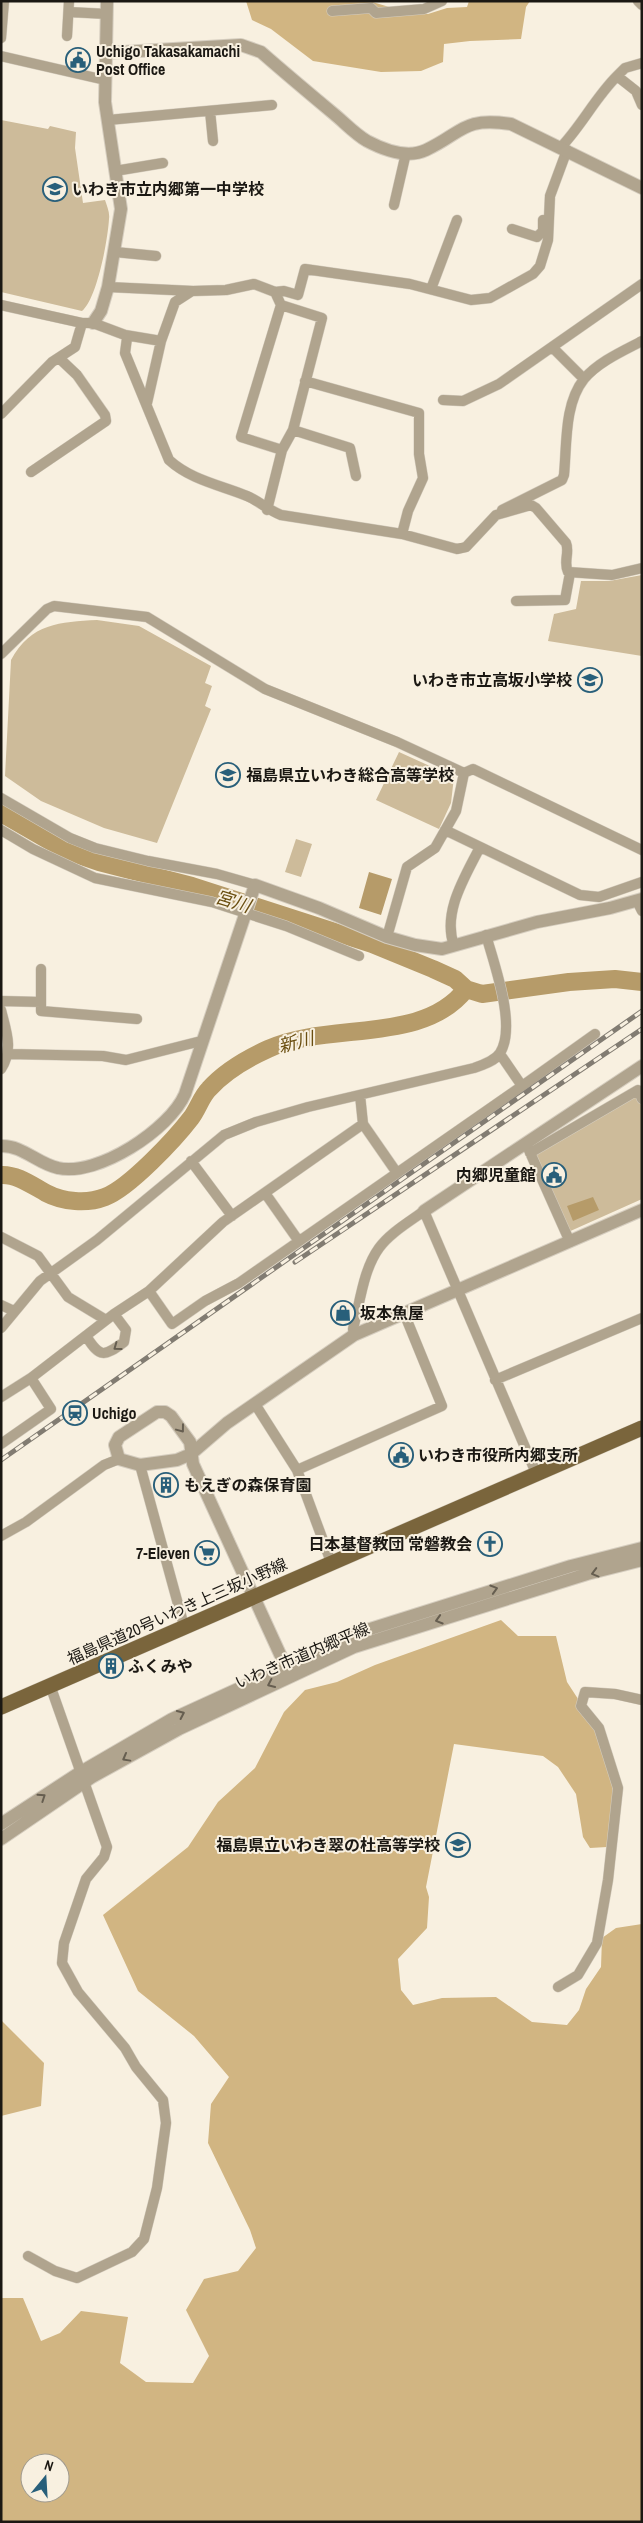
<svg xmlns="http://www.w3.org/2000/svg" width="643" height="2523" font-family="'Archivo Narrow','Noto Sans JP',sans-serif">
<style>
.green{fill:#cdbb9a}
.forest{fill:#d1b582;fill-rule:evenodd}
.water{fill:#b69b69}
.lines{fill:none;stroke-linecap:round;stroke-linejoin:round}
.river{stroke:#b69b69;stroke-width:18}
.minor-casing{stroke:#d5cdbf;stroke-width:11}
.tertiary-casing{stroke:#d5cdbf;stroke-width:14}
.primary-casing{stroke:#d5cdbf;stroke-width:16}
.minor{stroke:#b0a48e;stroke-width:10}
.tertiary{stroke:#b0a48e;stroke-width:12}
.primary{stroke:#7a653c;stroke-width:15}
.rail-casing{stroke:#827c72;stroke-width:5}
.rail{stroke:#f8f0e0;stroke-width:3;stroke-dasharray:9;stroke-linecap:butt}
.oneway{stroke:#665e50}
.labels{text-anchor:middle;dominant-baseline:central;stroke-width:4;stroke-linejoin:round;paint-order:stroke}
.poi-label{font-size:16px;font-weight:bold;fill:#1b1813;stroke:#f8f0e0;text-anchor:start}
.street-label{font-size:16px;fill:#1b1813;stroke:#f8f0e0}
.water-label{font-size:18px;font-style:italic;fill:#6a4e10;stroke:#f8f0e0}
</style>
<rect width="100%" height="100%" fill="#f8f0e0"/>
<path class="green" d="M1,120L48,129L50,126L76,132L75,148L83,203L105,200C107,206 110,213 109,219C108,239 97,299 82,311L1,292Z
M642,575V656L548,641L554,614L576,609L581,581H609Z
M97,620L139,626L211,666L205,683L212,686L205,706L211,709L157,843L104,828L41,801L5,776L11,660C31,623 60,622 97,620Z
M399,752L454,777L451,803L439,829L376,800Z
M296,839L312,844L301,877L285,872Z
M638,1090L642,1099V1199L566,1233L530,1153Z"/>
<path class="forest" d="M246,1H369L413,14H428L447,8L467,7L469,1H530L526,7L521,39L470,41L444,44L443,62L421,71L381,72L313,61L271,29L252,20Z
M501,1620L518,1636H556L567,1682L595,1725L613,1781L612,1830L607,1847L590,1848L583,1837L576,1794L558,1767L543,1756L454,1744L426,1887L429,1897L427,1928L398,1959L401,1990L413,2005L442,1998L496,1997L532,2022L567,2025L579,2010L586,1989L601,1967L602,1938L616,1928L642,1924V2522H1V2298H23L41,2341L60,2333L81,2311L128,2317L120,2363L146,2382L193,2383L209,2356L186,2310L204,2279L238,2271L256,2248L250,2230L208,2143L211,2104L229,2077L194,2036L138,1991L103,1915L188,1847L218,1802L255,1768L284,1712L305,1690L337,1682L375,1665ZM30,2463H60V2493H30Z
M1,2020L44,2063L41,2106L1,2116Z"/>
<path class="water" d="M369,872L392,879L381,915L359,908Z
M593,1197L599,1210L573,1221L567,1206Z"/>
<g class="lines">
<path class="river" d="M1,813L67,851L99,862L192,886L372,944L433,969L455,979L466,989L482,994L569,982L615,979L642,982
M1,1175C17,1174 33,1186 46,1193C63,1202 87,1204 105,1197C129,1188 175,1139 191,1118C198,1109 201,1097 209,1089C225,1071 246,1059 268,1049C329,1021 423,1045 466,989"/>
<defs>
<path id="minor" d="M638,1L642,5
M332,11L371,8L376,13L424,9L442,1
M69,12L107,14
M67,36L69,1
M1,38L4,1
M1,56L105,80
M617,76L625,68L642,63
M210,111L213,141
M108,120L272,105
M561,147C582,125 595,98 617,76L636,91L642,105
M115,171L163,163
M394,205L406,153
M512,229L537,237L543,231V220
M115,252L156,256
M108,287L193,291L226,290L254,284L275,292L281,305L241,437L282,450
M431,289L457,220
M275,292L284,291L298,295L305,269L410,284L471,300L490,298L533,274L540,266L548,240L550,196L567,150
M1,305L82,323H93L125,335L127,338L125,353L169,460C191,480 220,485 247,496C259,501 268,510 281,515L402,534L457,549L466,547L496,515L531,505L536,508L566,543C570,552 563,562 568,572L612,575L642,568
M125,335L161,341
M552,347L584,379
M305,381L419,413V454L423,478L408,511L402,534
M443,400L463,401L499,384L642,284
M147,403L161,341L175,302L192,291
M1,414L52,362L75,347L82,323
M293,430L350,448L356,476
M31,472L106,421L105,415L77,375L59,358
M267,510L282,450L293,430L322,318L281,305
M502,510L562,480L564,475C567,444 564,404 584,379C598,362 623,351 642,341
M516,601L565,600L570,573
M1,654L47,609L54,606L147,617L265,689L397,742L464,773L456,811L435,848L407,867L387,937
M464,773L473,769L642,850
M1,798L70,838L95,848L148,861L217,874L255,885
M1,830L33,849L95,878L212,902L286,926L359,956
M445,830L580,895L599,897L642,882
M637,901L642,911
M454,946C442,912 465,877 480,847
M41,969V1004
M1,1001L41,1002V1011L137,1019
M1,1010C6,1031 14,1049 1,1069
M9,1054L103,1056L126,1060L201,1041
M522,1086L595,1034
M360,1095L363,1124L397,1173
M528,1148L570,1242
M530,1153L638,1090L642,1099
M191,1161L232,1216
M265,1193L298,1240
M1,1237L38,1256L68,1297L106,1320
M149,1291L172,1324L205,1301L239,1283L522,1086L500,1054
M1,1305L14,1311
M1,1328L40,1281L97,1240L224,1135L256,1122L308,1107L474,1068C483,1065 495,1061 500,1053C517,1026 494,964 486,935
M354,1335L353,1329C360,1303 363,1270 379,1248C390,1233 409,1222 424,1211L536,1473
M86,1336C100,1358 104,1357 124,1342L126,1330L114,1314
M495,1380L642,1318
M1,1397L31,1378L114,1314L149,1291L223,1222L363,1124
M255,1404L297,1470L331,1562
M1,1444L51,1409L31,1378
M140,1465L184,1626
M297,1470L442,1406L404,1313
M1,1536L26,1522L104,1465L119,1459
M558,1987L578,1975L597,1943L608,1880L618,1788L599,1728L581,1706L585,1692L615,1694L642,1700
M28,2256L55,2271L77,2278L132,2252L144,2239L157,2188L166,2123L163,2100L136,2067L125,2048L78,1992L62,1963L64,1943L86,1879L104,1857L107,1847L50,1685"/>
<path id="tertiary" d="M106,53L241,45L261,52C285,73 310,94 334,114C345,123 355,134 367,141C384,150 407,159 426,150C464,132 462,117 511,124L642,188
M93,323L101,311L108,287L121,209L105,102L107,1
M1,1146C22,1145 38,1164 58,1168C98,1177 170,1129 185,1094L255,885L319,908L387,937L415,945L442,949L537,922L610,908L642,899
M424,1211L642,1066
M290,1676L193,1464L190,1442L171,1416L165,1412H157L119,1437L115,1445L119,1459L140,1465L177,1460L191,1454L227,1423L354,1335L642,1210
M1,1824L79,1773L172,1719L367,1630L571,1566L642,1548
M1,1839L92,1777L179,1729L354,1647L587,1574L642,1560"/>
<path id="primary" d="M1,1707L642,1428"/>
</defs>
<use href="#minor" class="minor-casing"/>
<use href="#tertiary" class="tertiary-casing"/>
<use href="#primary" class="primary-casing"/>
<use href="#minor" class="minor"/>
<use href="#tertiary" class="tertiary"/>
<use href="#primary" class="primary"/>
<defs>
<path id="rail" d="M295,1262L642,1029
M1,1460L642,1011"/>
</defs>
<use href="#rail" class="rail-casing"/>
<use href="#rail" class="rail"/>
</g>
<defs><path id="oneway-chevron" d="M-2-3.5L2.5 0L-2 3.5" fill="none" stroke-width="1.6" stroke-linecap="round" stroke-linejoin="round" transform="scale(1.25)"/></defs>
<g class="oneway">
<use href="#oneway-chevron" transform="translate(117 1347) rotate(144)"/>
<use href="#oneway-chevron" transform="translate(181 1429) rotate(53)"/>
<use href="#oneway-chevron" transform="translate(595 1573) rotate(165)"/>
<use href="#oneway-chevron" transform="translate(494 1589) rotate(-17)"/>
<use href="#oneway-chevron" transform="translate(439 1620) rotate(163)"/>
<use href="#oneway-chevron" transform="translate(271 1684) rotate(155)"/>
<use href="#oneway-chevron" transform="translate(181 1714) rotate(-25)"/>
<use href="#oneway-chevron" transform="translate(126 1758) rotate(151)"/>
<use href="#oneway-chevron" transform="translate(42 1797) rotate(-34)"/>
</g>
<defs>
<symbol id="civic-ring" viewBox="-11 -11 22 22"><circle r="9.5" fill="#f8f0e0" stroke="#285f7a" stroke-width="1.5"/><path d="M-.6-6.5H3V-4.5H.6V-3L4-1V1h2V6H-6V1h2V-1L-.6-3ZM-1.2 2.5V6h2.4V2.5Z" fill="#285f7a"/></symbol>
<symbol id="school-ring" viewBox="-11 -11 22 22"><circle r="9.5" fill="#f8f0e0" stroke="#285f7a" stroke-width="1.5"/><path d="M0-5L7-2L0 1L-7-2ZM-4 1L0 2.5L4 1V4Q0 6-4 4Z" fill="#285f7a"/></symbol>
<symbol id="shop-ring" viewBox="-11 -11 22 22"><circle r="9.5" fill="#f8f0e0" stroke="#285f7a" stroke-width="1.5"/><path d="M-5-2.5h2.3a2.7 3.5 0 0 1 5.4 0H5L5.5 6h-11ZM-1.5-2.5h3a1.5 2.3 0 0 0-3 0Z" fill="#285f7a"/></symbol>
<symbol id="station-ring" viewBox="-11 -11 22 22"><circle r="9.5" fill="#f8f0e0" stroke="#285f7a" stroke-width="1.5"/><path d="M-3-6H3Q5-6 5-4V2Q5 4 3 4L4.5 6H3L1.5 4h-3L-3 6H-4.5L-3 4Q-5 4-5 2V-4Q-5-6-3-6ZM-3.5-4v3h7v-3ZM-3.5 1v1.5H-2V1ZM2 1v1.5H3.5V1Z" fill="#285f7a"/></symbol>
<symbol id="building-ring" viewBox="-11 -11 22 22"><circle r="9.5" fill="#f8f0e0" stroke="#285f7a" stroke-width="1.5"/><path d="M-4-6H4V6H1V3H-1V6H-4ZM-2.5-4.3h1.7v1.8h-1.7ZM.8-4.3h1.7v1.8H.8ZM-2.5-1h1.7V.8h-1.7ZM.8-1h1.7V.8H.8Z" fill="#285f7a"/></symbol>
<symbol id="church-ring" viewBox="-11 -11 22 22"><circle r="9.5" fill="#f8f0e0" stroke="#285f7a" stroke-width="1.5"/><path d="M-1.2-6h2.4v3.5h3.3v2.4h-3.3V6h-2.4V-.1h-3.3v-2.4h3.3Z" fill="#285f7a"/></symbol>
<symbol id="supermarket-ring" viewBox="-11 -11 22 22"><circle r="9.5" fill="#f8f0e0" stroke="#285f7a" stroke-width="1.5"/><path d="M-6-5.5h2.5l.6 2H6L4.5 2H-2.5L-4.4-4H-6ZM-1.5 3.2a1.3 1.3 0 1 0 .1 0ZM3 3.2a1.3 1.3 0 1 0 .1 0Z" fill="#285f7a"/></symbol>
</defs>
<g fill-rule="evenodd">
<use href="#civic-ring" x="64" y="46" width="28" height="28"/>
<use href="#school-ring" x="41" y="175" width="28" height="28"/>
<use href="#school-ring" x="576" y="666" width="28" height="28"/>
<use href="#school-ring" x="214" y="761" width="28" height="28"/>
<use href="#civic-ring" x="540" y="1161" width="28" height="28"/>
<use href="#shop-ring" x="329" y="1299" width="28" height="28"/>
<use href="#station-ring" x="61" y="1399" width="28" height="28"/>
<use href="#civic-ring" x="387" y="1441" width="28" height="28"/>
<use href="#building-ring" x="152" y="1471" width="28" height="28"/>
<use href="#church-ring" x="476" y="1530" width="28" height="28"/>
<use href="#supermarket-ring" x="193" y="1539" width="28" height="28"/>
<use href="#building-ring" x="97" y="1652" width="28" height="28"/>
<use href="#school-ring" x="444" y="1831" width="28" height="28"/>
</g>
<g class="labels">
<g class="poi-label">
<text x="96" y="51">Uchigo Takasakamachi<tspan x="96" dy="18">Post Office</tspan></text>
<text x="72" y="189">いわき市立内郷第一中学校</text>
<text x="572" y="680" text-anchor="end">いわき市立高坂小学校</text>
<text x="246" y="775">福島県立いわき総合高等学校</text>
<text x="536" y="1175" text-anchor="end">内郷児童館</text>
<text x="360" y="1313">坂本魚屋</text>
<text x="92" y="1413">Uchigo</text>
<text x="418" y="1455">いわき市役所内郷支所</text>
<text x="184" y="1485">もえぎの森保育園</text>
<text x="472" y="1544" text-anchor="end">日本基督教団 常磐教会</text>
<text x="190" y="1553" text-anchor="end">7-Eleven</text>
<text x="128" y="1666">ふくみや</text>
<text x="440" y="1845" text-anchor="end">福島県立いわき翠の杜高等学校</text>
</g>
<g class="street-label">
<text transform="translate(177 1611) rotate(-24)">福島県道20号いわき上三坂小野線</text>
<text transform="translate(302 1655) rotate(-23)">いわき市道内郷平線</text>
</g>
<g class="water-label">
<text transform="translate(233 901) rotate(17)">宮川</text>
<text transform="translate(296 1042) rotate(-14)">新川</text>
</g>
</g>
<rect width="643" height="2523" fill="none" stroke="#1b1813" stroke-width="5"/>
<g transform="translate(45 2478) rotate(18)"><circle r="24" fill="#f8f0e0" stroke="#a09a8e"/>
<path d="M0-4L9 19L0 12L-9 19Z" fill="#285f7a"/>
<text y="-8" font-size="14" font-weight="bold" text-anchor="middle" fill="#1b1813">N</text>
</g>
</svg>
